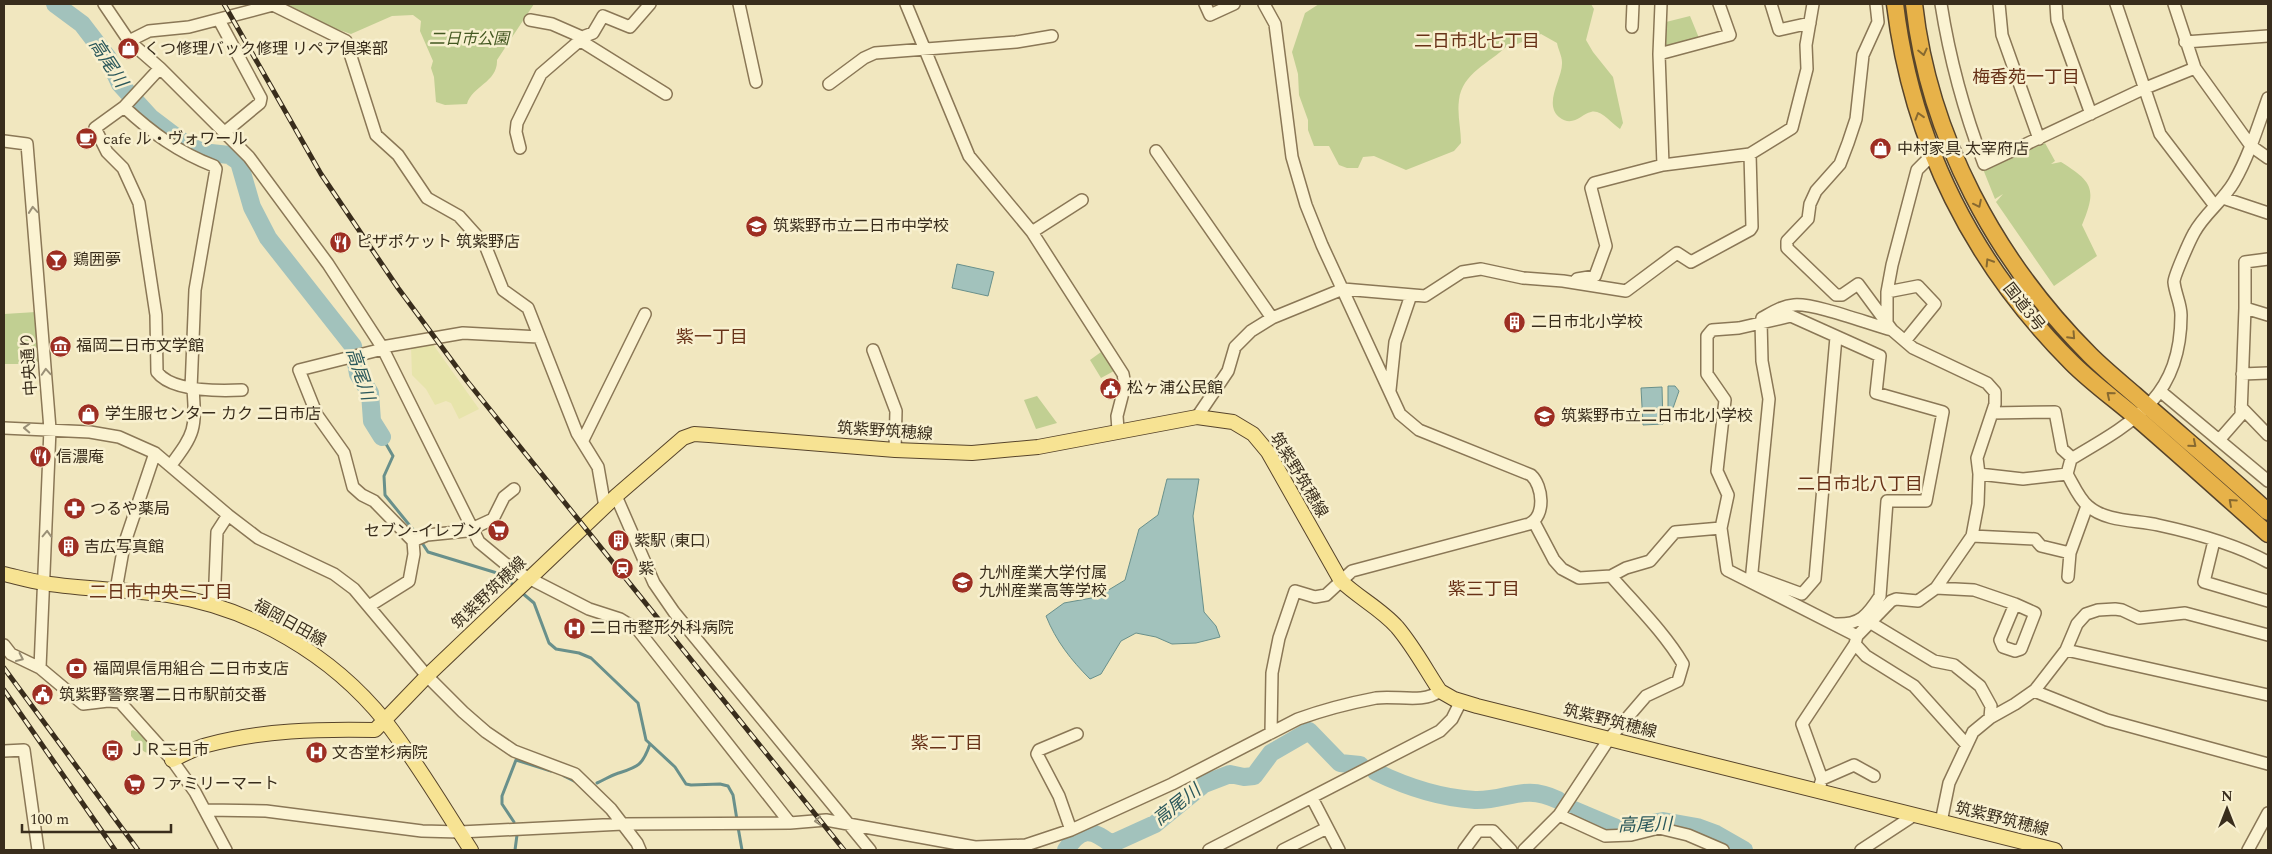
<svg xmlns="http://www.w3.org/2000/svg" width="2272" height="854" font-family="Spectral,'Noto Sans JP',serif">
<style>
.farmland{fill:#e7e4ab}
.green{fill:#c1cf92}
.water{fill:#a2c2bc;stroke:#69908b}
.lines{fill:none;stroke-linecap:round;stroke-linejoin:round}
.stream{stroke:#69908b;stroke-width:3}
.river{stroke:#a2c2bc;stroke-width:18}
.minor-casing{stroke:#8a7756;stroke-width:14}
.major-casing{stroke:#57442b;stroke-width:16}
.highway-casing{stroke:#57442b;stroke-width:19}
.minor{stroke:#fbf3d2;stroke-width:11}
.major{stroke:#f7e393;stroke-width:14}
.highway{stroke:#e7b249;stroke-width:16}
.rail-casing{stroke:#392d1c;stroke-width:5}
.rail{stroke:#f8f0cf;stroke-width:3;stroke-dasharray:9;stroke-linecap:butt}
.oneway{stroke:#876930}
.oneway2{stroke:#9a9077}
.labels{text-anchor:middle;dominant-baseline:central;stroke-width:5;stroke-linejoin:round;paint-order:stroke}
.park-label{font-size:16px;font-style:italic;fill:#435721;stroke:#f8f0cf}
.poi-label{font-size:16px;fill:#392d1c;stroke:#f8f0cf;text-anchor:start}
.street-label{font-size:16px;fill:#392d1c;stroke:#f8f0cf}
.neighbourhood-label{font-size:18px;fill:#683218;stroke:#f8f0cf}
.water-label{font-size:18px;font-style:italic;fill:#2a575a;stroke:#f8f0cf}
</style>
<rect width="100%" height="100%" fill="#f1e7bf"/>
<path class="farmland" d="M432,343L479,409L459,419L451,403L446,401L435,405L426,389L412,375L411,346Z"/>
<path class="green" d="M279,4H534L497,60C498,82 472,86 467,104L445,105L436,102L434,77L431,68L433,61L420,31L421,21L413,15L392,16L351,34L316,22Z
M1319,4H1591L1594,9L1586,40L1593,52L1613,77L1623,123L1620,129C1612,124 1601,109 1591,112C1581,114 1573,128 1559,117C1543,103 1563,78 1562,62C1562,56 1558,49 1557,43L1541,34L1515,45L1507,46C1490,63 1462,73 1459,100C1457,114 1461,129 1461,143L1454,151L1406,170L1374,156L1363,157L1358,168H1347L1339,165L1329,146H1314L1308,130V120L1299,95L1298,74L1292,52L1305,13Z
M1690,16L1699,38L1667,46L1663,41L1666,22Z
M2045,143L2055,161L2051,164L2061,162C2093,182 2097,189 2082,225L2097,256L2054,286L1996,202L2003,194L1995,199L1983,169Z
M36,312L40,364H4V314Z
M1101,352H1105L1114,366V371L1101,378L1090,360Z
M1037,396L1057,423L1036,429L1024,400Z
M133,730L141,734L155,750L150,751L149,753C143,753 139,747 138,741H135L131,736V731Z"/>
<path class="water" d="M957,264L994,272L988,296L952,288Z
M1668,386H1675L1679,391L1672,411H1668Z
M1662,387L1663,424L1643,425L1641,388Z
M1167,479H1199L1193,516L1204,612L1216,626L1220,637L1196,643L1172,644L1156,637L1136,633L1121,641L1101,674L1090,679C1071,660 1056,641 1046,616L1064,603L1097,597L1125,580L1139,529L1158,515Z"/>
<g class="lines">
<path class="stream" d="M382,437L393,456L384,476L385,495L415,532L428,552L497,573L515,586
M521,592L534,603L549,643L556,649L579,653L591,658L638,703L646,740L675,767L686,784L691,785L720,784L728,786L733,795L737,820
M564,776L576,782
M597,783C604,780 610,776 616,774C637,767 642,767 650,744
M514,822L502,804V796L516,760L551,771
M738,827L742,850
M515,850L517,835"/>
<path class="river" d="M55,4L82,24L108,58L120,84L151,118L184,143L202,152L229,155L239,162L252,207L268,238L353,346L358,374L370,393L372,421L382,437
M1376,772C1407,787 1441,798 1475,800C1508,801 1524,783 1558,800
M1574,810L1619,829L1663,821L1697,827L1716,834L1744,850
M1066,850C1081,827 1091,828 1111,844L1155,824L1204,784L1230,774L1244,777L1254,776L1271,753L1309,731L1340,763L1360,765"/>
<defs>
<path id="minor" d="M104,4L129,41L160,68L249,157L328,264L382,347L479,542L513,570L589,609L620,619L638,630L790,823
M739,4L756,82
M906,4L969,156L1032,232L1123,374L1125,385L1117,416L1118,430
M1205,4L1210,15L1234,4
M1264,4L1275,24L1292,157L1306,205L1322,245L1400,414L1419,430L1531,475C1543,486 1546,516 1529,524L1352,571L1326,595L1315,597L1295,591L1279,638L1272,673L1271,733
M1661,4L1659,54L1663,165
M1771,4L1779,30L1810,23
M1941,4C1950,61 1963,109 1984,164L2143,89L2195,68
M1999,4L2002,35L2039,139
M2056,4L2057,20L2091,114
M2116,4L2160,134L2215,206
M2174,4L2195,68L2251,146L2268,158
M219,20L261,98L260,103L225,132
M530,20L552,24L584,38
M1632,27L1633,4
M129,41L149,31L189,27L273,5L346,41L376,135L398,155L427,198L459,216L485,245L503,290L528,308L577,433L598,467L605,507
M581,41L666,94
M2185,42L2268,36
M1659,54L1730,35L1719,4
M160,68L124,107L95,128L107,152L123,168L139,203L156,315L157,372C172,392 220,391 242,390
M829,84L864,58L875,53L1016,42L1052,36
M2268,98C2258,126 2249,156 2234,182C2223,201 2204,214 2194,233C2190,240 2174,276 2174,282C2175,293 2181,304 2181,315C2181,397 2134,422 2071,459L2067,474C2073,484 2079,499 2088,506C2106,522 2136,520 2158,525C2195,533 2235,544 2268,562
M124,107C152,133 178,152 214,166L216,169L195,290L191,389
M4,141L27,144L50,429L40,668L83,704L108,701L120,702L172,760L195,792L226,850
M520,148L516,132L517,123L541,74L585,36L593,33L603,16L630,27L650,4
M1156,151L1272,318
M2223,198L2268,213
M1032,232L1082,200
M1577,279L1595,276L1606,246L1591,188L1594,183L1663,165L1750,154L1792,128L1807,69L1806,45L1813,4
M1887,292L1918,286L1935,304L1905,341
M2245,308L2268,315
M1762,318C1773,312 1782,306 1794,305C1815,303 1869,324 1892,330
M1887,325V292L1892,265L1917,170L1932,155
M382,347L463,333L539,337
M873,350L896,411L895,450
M2242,374L2268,373
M1390,390L1395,342L1411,295
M2160,391L2268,481
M2241,407L2268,435
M1992,413L2055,412L2062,449L2072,458
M1197,417L1228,371L1235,347L1251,331L1272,318L1343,289L1425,296L1462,272L1481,269L1523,278L1563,281L1626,291L1677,253L1691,262L1750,230L1752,227L1750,154
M4,428L90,432L119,437L155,453L228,515L258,538L334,574L354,589L427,676L463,712L486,732L514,751L575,774L611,809L637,843L640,850
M2220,439L2241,415L2245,308V262L2268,259
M583,440L645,314
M171,465C195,433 196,429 193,389
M1979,474L2023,479L2067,474
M616,496L654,583L674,612L870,850
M1534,522L1554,560L1562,569L1579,578L1611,576L1626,568L1650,561L1675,532L1721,528
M1972,536L2035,539L2041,546L2070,553L2087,506
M413,541L427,535L467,531L493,519L504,497L514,489
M2214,541L2204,582L2268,601
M1753,576L1802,594L1815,579L1836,337
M2068,577L2070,553
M1751,582L1769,399L1762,361L1761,321
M1936,588L1974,590L2015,604L2000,640L2003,647L2015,651L2021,649L2035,613L2015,604
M116,590L124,545L155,453
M214,606L217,532L228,515
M369,606L409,581L414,554L413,541L374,501L362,495L353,487L344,453L317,415L299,370L383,349
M1871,623L1934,661L1954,665L1980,686L1991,706L1990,718
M1835,624C1860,625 1867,616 1880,596L1887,501H1926L1943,412L1876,393L1880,356L1791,316L1739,328L1712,330L1707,336V374L1725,400L1717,471L1728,495L1721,528L1727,570L1857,636
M1855,644L1866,656L1914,686L1966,744
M4,645L11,654L40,668
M2066,650L2268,695
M2034,691L2107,720L2268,764
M4,751L24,750L38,850
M1822,779L1854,765L1874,776
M1818,791L1822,779L1802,724L1855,644L1857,636L1891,601L1896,599L1918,601L1936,588L1972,536L1978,504L1979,474L1977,458L1995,404V392L1987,383L1913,348L1892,330L1858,284L1842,295H1836L1787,248V241L1808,219L1810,204L1816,191L1840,164L1848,143L1856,119L1863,55L1878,22L1876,4
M1312,798L1339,850
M206,810L266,811L422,831L460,832L623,824L790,823L826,820L975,847L1026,845L1071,830L1172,784L1298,719C1323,710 1350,703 1376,698C1397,695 1423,704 1440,691
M1559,815L1605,836L1631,835L1659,828L1688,835L1723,850
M1941,822L1949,783L1973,732L1990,718L2015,704L2035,690L2066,650L2077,624L2086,614L2098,610L2115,609L2122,610L2139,618L2185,613L2268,635
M1071,830L1059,796L1037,754L1039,750L1077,734
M1209,850L1440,731L1452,719L1461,701
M1283,850L1327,828
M1464,850L1478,831H1493L1511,850
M1524,850L1559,815L1609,739L1646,696L1678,681L1683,664C1664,632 1636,605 1611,576
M1861,850L1913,816
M2248,850L2268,813"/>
<path id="major" d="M4,574C17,577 31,581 44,583C85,590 127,589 168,595C252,608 332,655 385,721C417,762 443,807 471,850
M172,760C183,755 195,748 207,745C262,730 319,729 375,730L427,676L616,496L683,438L694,434L709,435L895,450L972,453L1038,447L1197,417L1233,422L1253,434L1268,452L1341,581C1359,598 1381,609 1397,627C1414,647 1426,670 1440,691L1454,699L1477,706L2055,850"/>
<path id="highway" d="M1895,4C1912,143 1973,264 2072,363C2092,383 2116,400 2138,419C2182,457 2225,496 2268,534
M1914,4C1929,137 1996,261 2090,355C2104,369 2120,382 2135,395C2179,434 2225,472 2268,512"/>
</defs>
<use href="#minor" class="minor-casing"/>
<use href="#major" class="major-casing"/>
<use href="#highway" class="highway-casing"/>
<use href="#minor" class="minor"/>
<use href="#major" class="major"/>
<use href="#highway" class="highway"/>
<defs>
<path id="rail" d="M224,4L321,174L398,288L467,381L844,850
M4,668L138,850
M4,690L115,850"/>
</defs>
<use href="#rail" class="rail-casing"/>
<use href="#rail" class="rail"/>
</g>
<defs><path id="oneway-chevron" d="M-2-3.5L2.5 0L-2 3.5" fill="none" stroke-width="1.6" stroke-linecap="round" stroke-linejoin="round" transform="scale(1.25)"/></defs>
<g class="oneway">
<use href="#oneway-chevron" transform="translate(1923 52) rotate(77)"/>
<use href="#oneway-chevron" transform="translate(1919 116) rotate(-107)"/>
<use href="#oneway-chevron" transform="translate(1978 204) rotate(64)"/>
<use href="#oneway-chevron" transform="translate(1989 262) rotate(-122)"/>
<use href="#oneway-chevron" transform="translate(2072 336) rotate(47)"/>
<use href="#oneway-chevron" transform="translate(2110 395) rotate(-140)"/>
<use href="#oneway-chevron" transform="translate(2193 444) rotate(40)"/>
<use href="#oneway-chevron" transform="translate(2232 502) rotate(-138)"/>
</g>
<g class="oneway2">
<use href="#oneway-chevron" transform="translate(33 210) rotate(-95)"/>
<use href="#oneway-chevron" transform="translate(46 372) rotate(-94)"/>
<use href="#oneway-chevron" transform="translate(27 428) rotate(-178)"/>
<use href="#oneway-chevron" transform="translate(47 534) rotate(-88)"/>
<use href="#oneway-chevron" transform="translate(20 658) rotate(25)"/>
<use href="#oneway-chevron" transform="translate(818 821) rotate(176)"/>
</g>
<defs>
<symbol id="shop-disc" viewBox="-11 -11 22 22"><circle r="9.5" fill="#9d2e22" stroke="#f8f0cf"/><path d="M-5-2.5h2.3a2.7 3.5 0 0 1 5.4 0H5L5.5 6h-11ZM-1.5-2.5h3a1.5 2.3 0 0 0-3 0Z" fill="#fff"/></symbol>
<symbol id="cafe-disc" viewBox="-11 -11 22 22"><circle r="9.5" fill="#9d2e22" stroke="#f8f0cf"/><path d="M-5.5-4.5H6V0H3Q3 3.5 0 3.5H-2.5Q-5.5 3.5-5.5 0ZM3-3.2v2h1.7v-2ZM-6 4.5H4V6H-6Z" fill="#fff"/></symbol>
<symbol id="school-disc" viewBox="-11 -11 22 22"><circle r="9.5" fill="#9d2e22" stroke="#f8f0cf"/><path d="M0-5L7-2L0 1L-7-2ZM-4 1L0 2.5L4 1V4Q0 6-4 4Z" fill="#fff"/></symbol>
<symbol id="restaurant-disc" viewBox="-11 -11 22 22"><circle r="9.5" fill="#9d2e22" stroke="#f8f0cf"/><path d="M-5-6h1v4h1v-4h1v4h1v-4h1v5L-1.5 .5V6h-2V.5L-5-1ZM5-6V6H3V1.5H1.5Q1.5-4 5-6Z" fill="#fff"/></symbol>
<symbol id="bar-disc" viewBox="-11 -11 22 22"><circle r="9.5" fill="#9d2e22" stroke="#f8f0cf"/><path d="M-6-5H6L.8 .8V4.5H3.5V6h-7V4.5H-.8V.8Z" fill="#fff"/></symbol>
<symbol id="building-disc" viewBox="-11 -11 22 22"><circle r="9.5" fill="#9d2e22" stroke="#f8f0cf"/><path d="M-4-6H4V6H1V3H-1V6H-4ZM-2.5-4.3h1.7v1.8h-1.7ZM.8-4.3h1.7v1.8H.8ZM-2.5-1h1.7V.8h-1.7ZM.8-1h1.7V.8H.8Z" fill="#fff"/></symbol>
<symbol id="museum-disc" viewBox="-11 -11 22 22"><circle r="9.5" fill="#9d2e22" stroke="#f8f0cf"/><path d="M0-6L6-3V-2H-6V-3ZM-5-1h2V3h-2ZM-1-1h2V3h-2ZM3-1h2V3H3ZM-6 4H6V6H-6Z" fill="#fff"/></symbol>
<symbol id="civic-disc" viewBox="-11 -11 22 22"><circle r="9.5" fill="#9d2e22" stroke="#f8f0cf"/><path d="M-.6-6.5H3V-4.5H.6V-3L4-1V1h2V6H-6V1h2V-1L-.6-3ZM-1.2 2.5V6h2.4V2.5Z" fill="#fff"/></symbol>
<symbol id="pharmacy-disc" viewBox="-11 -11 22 22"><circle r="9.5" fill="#9d2e22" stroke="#f8f0cf"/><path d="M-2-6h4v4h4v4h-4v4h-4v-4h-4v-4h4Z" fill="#fff"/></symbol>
<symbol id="supermarket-disc" viewBox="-11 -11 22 22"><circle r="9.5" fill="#9d2e22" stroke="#f8f0cf"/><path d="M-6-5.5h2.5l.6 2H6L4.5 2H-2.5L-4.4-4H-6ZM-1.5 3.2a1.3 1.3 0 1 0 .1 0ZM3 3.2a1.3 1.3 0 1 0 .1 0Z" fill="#fff"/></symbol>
<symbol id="station-disc" viewBox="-11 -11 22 22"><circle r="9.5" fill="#9d2e22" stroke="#f8f0cf"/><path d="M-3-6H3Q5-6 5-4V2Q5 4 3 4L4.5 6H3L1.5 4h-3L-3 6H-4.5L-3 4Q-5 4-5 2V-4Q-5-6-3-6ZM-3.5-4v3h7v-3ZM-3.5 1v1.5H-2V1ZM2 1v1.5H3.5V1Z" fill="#fff"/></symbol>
<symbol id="hospital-disc" viewBox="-11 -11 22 22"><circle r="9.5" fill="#9d2e22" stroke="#f8f0cf"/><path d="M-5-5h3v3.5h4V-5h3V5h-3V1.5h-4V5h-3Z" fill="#fff"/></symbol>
<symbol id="bank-disc" viewBox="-11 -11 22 22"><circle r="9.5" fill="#9d2e22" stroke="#f8f0cf"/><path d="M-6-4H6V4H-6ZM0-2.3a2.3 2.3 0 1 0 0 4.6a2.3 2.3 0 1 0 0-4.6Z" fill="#fff"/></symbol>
<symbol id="bus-disc" viewBox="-11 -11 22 22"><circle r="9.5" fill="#9d2e22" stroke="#f8f0cf"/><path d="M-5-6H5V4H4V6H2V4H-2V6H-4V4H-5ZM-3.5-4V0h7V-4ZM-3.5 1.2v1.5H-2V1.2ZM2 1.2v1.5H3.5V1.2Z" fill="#fff"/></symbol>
</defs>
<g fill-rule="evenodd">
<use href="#shop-disc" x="116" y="36" width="25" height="25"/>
<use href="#cafe-disc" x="74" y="126" width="25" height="25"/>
<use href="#shop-disc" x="1868" y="136" width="25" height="25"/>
<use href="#school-disc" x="744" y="214" width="25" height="25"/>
<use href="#restaurant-disc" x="328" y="230" width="25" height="25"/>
<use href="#bar-disc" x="44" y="248" width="25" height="25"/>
<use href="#building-disc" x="1502" y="310" width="25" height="25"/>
<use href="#museum-disc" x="48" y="334" width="25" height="25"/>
<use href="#civic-disc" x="1098" y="376" width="25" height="25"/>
<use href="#shop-disc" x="76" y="402" width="25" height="25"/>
<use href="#school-disc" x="1532" y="404" width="25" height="25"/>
<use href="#restaurant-disc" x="28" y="444" width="25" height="25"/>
<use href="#pharmacy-disc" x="62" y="496" width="25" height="25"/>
<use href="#supermarket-disc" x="486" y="518" width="25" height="25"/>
<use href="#building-disc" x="606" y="528" width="25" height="25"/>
<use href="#building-disc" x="56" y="534" width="25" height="25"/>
<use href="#station-disc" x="610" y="556" width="25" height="25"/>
<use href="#school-disc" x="950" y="570" width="25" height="25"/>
<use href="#hospital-disc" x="562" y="616" width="25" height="25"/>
<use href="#bank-disc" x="64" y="656" width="25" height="25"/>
<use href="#civic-disc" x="30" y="682" width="25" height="25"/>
<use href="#bus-disc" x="100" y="738" width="25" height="25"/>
<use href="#hospital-disc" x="304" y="740" width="25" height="25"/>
<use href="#supermarket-disc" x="122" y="772" width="25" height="25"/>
</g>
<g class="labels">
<g class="park-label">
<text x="469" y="39">二日市公園</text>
</g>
<g class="poi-label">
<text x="144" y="49">くつ修理バック修理 リペア倶楽部</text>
<text x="103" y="139">cafe ル・ヴォワール</text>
<text x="1897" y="149">中村家具 太宰府店</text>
<text x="773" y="226">筑紫野市立二日市中学校</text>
<text x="356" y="242">ピザポケット 筑紫野店</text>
<text x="73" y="260">鶏囲夢</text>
<text x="1531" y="322">二日市北小学校</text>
<text x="76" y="346">福岡二日市文学館</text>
<text x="1127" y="388">松ヶ浦公民館</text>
<text x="105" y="414">学生服センター カク 二日市店</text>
<text x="1561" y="416">筑紫野市立二日市北小学校</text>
<text x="56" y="457">信濃庵</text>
<text x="90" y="509">つるや薬局</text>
<text x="482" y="531" text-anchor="end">セブン-イレブン</text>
<text x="634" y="541">紫駅 (東口)</text>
<text x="84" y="547">吉広写真館</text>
<text x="638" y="569">紫</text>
<text x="979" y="573">九州産業大学付属<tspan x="979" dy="18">九州産業高等学校</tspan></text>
<text x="590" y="628">二日市整形外科病院</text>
<text x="93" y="669">福岡県信用組合 二日市支店</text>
<text x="59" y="695">筑紫野警察署二日市駅前交番</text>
<text x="129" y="750">ＪＲ二日市</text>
<text x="332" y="753">文杏堂杉病院</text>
<text x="151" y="784">ファミリーマート</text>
</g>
<g class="street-label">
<text transform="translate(2024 307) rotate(52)">国道3号</text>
<text transform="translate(29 364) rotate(-94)">中央通り</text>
<text transform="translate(885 431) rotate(4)">筑紫野筑穂線</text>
<text transform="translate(1299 475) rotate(59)">筑紫野筑穂線</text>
<text transform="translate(489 593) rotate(-44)">筑紫野筑穂線</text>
<text transform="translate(290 623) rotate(29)">福岡日田線</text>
<text transform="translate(1610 721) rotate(14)">筑紫野筑穂線</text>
<text transform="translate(2002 819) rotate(14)">筑紫野筑穂線</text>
</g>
<g class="neighbourhood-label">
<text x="1477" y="41">二日市北七丁目</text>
<text x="2026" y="77">梅香苑一丁目</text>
<text x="712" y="337">紫一丁目</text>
<text x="1860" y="484">二日市北八丁目</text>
<text x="1484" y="589">紫三丁目</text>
<text x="161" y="592">二日市中央二丁目</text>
<text x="947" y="743">紫二丁目</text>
</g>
<g class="water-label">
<text transform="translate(108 63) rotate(57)">高尾川</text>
<text transform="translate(360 374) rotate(72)">高尾川</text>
<text transform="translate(1177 805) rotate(-38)">高尾川</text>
<text transform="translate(1645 825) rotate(-1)">高尾川</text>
</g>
</g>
<rect width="2272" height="854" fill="none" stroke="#392d1c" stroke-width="10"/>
<g transform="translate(2227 809)" stroke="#f8f0cf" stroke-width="4" paint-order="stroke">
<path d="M0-4L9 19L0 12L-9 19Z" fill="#392d1c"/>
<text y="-8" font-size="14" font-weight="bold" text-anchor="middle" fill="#392d1c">N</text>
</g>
<path d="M22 824v8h149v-8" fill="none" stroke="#392d1c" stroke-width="2.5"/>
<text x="30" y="824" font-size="15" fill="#392d1c" stroke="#f8f0cf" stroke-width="4" paint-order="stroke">100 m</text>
</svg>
